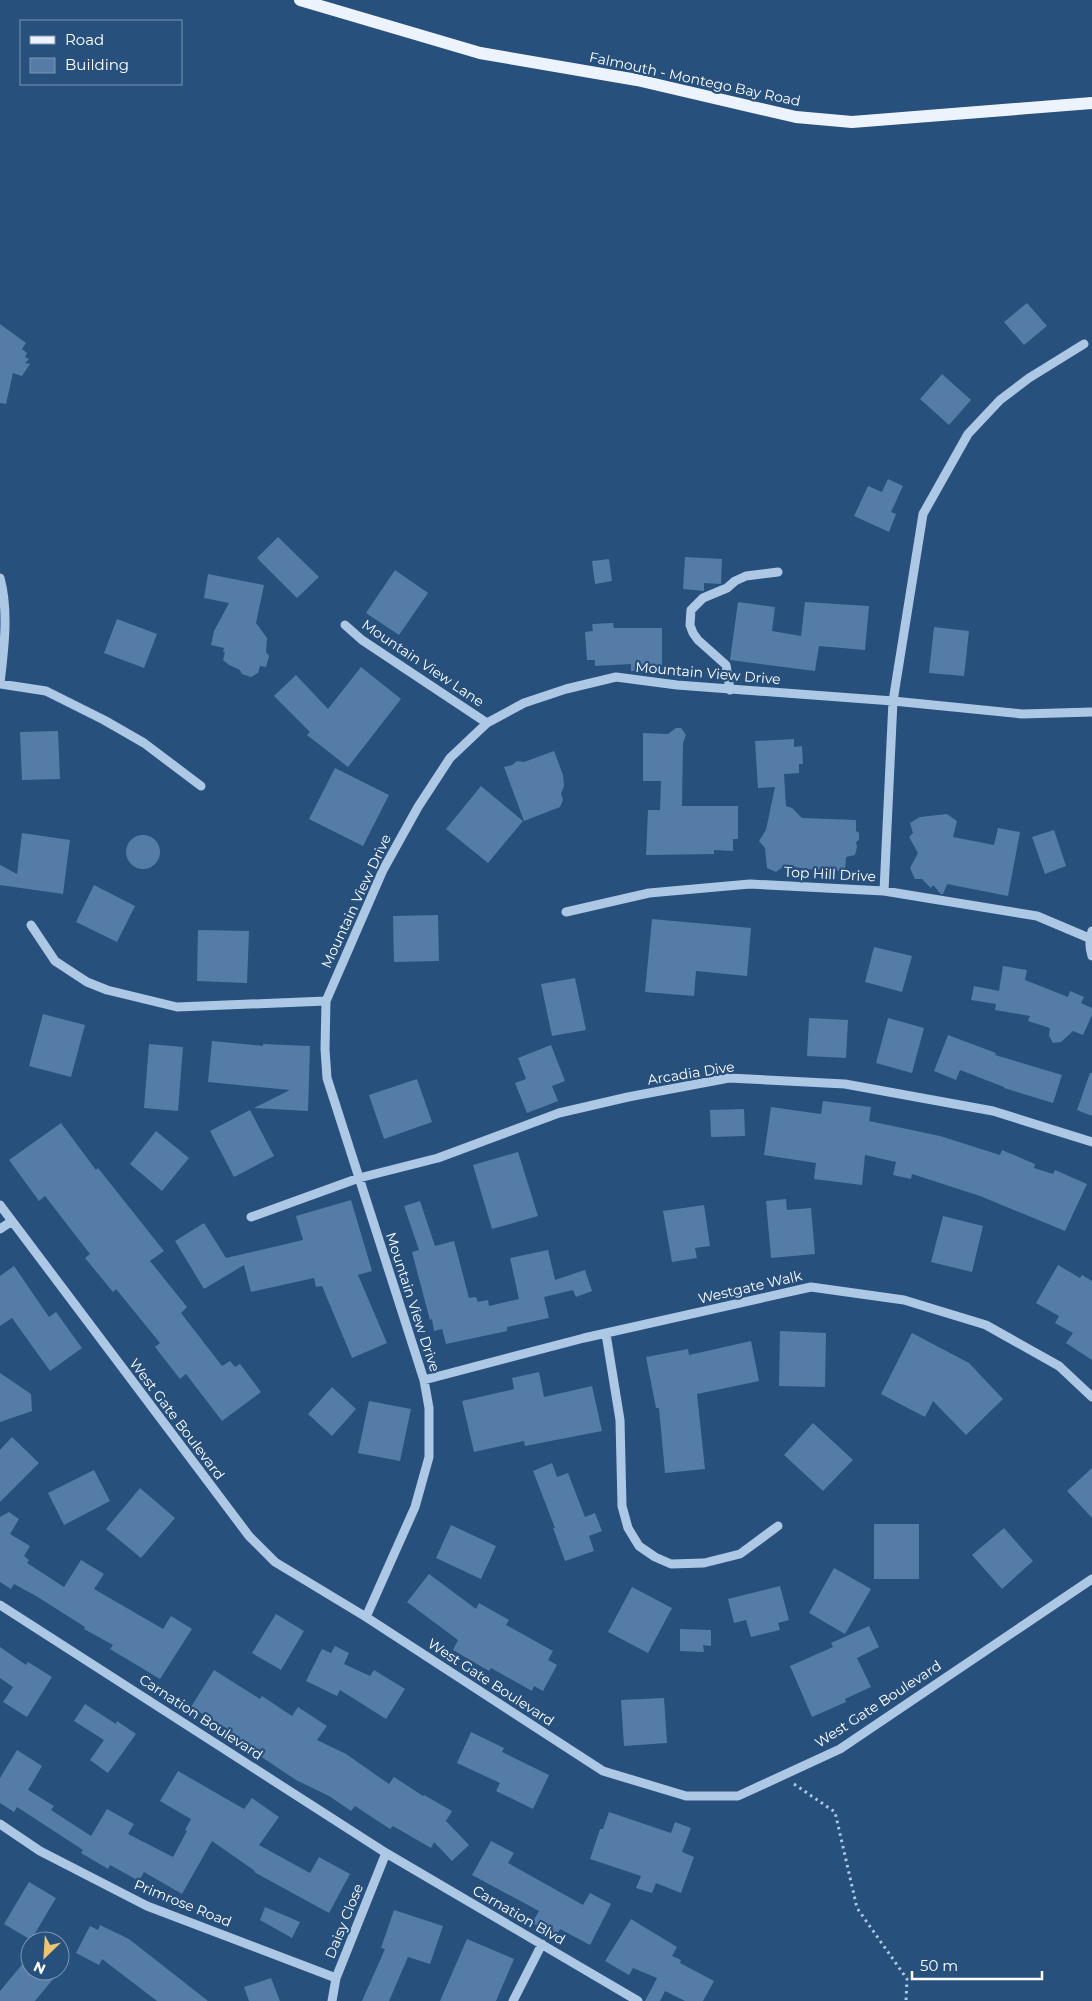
<svg xmlns="http://www.w3.org/2000/svg" width="1092" height="2001" font-family="Montserrat,sans-serif">
<style>
.building{fill:#547ca7}
.lines{fill:none;stroke-linecap:round;stroke-linejoin:round}
.path{stroke:#adc8e4;stroke-width:3;stroke-dasharray:2.5 4;stroke-linecap:butt}
.minor{stroke:#adc8e4;stroke-width:9}
.major{stroke:#edf3fd;stroke-width:12}
.labels{text-anchor:middle;dominant-baseline:central;stroke-width:4.5;stroke-linejoin:round;paint-order:stroke}
.street-label{font-size:14px;fill:#fff;stroke:#27507d}
</style>
<rect width="100%" height="100%" fill="#27507d"/>
<path class="building" d="M1027,303L1047,326L1024,345L1004,322Z
M0,324L26,343L22,349L27,353L25,357L29,359L25,363L30,364L22,376L13,373L6,404L0,403Z
M942,374L971,400L949,425L920,399Z
M888,479L903,486L891,512L896,514L889,532L854,516L868,486L882,492Z
M278,537L319,577L297,598L257,558Z
M685,557L722,559L721,584L704,583V591L683,589Z
M609,559L612,581L595,584L592,561Z
M395,570L428,593L399,635L366,613Z
M208,574L264,585L256,623L267,638L266,652L269,656L266,667L260,666L258,673L251,677L242,674L240,670L229,665L223,660L225,652H223L224,648L211,645L214,631L229,603L204,598Z
M738,602L775,607L772,631L801,636L805,602L869,606L865,650L819,646L815,671L730,660Z
M117,619L157,634L144,668L104,653Z
M613,623L614,628H662V671H631V664L595,666V660H587L585,632L593,631L592,624Z
M934,627L969,631L964,676L929,673Z
M361,667L401,699L348,767L307,735L310,732L274,696L296,675L328,709Z
M676,728H681L686,735L683,743L682,806H738V839H733V851L714,850V854L646,855L648,810H660L661,781H643V733L668,734Z
M58,731L60,779L22,780L20,732Z
M794,739V747L802,746L803,764H799V773L784,774L786,806L792,808L802,818L856,820V831L859,833V840L856,842L857,847L855,855L846,857L845,871L805,869L785,865L776,872L767,868L765,848L759,841L766,830L775,787L758,788L755,741Z
M554,751L563,775L564,786L561,794L563,800L560,807L524,821L504,767L512,765L517,761L524,762Z
M335,768L389,795L363,846L309,819Z
M481,786L523,821L488,863L446,829Z
M947,814L957,821L953,837L994,845L998,828L1020,832L1008,896L947,884L943,894H941L933,885L931,888L922,879H915L910,868L918,853L909,837L913,833L910,823L920,817Z
M1054,830L1066,866L1045,874L1032,837Z
M22,833L70,840L63,894L0,885V865L17,874Z
M126 852a17 17 0 1 1 34 0a17 17 0 1 1-34 0Z
M94,885L135,906L117,942L76,922Z
M438,915L439,961L394,962L393,916Z
M652,919L751,928L747,976L696,971L694,996L645,992Z
M198,930L249,931L247,983L197,981Z
M874,947L912,956L902,992L865,982Z
M1003,966L1027,970L1025,980L1068,997L1070,991L1084,997L1081,1003L1092,1008V1015L1083,1035L1073,1031L1061,1042L1053,1043L1049,1036L1050,1028L1028,1021L1030,1016L995,1010L996,1004L971,1000L974,986L999,991Z
M575,978L586,1030L552,1036L541,984Z
M43,1014L85,1025L71,1077L29,1066Z
M809,1018L848,1020L846,1058L807,1056Z
M888,1018L924,1028L912,1073L876,1063Z
M948,1035L996,1053L995,1055L1062,1075L1053,1103L1004,1088V1087L960,1070L956,1080L934,1071Z
M212,1041L263,1046V1044L310,1046L308,1111L254,1108L290,1090L208,1082Z
M149,1044L183,1047L178,1111L144,1108Z
M551,1045L565,1081L552,1086L558,1101L527,1113L515,1083L526,1079L518,1058Z
M1090,1073H1092V1116L1077,1110Z
M417,1079L432,1122L384,1139L369,1095Z
M823,1101L871,1107L869,1121L940,1136L1000,1155L1002,1150L1035,1164L1034,1168L1053,1174L1055,1170L1087,1184L1065,1231L980,1196L912,1174L911,1179L893,1175L896,1162L865,1155L862,1185L814,1179L816,1163L764,1155L771,1107L821,1114Z
M744,1109L745,1136L711,1137L710,1110Z
M250,1110L274,1156L234,1177L210,1131Z
M61,1123L96,1170L98,1168L164,1251L150,1261L187,1307L181,1313L222,1366L230,1361L235,1367L240,1364L261,1392L222,1421L186,1374L180,1379L155,1347L160,1343L116,1289L113,1292L85,1258L90,1254L45,1196L39,1201L9,1160Z
M156,1131L189,1158L162,1191L130,1164Z
M518,1152L538,1216L492,1229L473,1165Z
M786,1199L787,1210L811,1208L815,1254L771,1258L766,1201Z
M351,1200L372,1271L358,1275L387,1343L352,1358L322,1286L316,1287L314,1278L251,1292L244,1265L204,1289L175,1241L204,1223L226,1258L303,1240L296,1216Z
M420,1201L435,1246L454,1241L469,1298L476,1297L478,1302L488,1300L489,1306L519,1299L510,1258L548,1250L555,1280L585,1270L592,1291L576,1297L573,1290L544,1297L549,1318L507,1327V1331L446,1344L442,1329L434,1331L432,1319L430,1320L412,1252L419,1250L404,1206Z
M704,1205L710,1246L695,1248L697,1258L672,1262L663,1211Z
M943,1216L983,1226L972,1272L931,1262Z
M1058,1265L1080,1278L1082,1275L1092,1281V1360L1066,1343L1073,1333L1055,1323L1059,1316L1036,1303Z
M14,1266L49,1317L56,1312L82,1348L50,1371L12,1318L0,1326V1276Z
M780,1331L826,1333L825,1387L779,1386Z
M912,1333L969,1363L1003,1399L966,1435L933,1401L925,1417L881,1394Z
M751,1341L759,1381L697,1394L705,1469L665,1473L659,1408H656L646,1357L688,1349L689,1355Z
M539,1372L544,1397L592,1386L602,1431L525,1446L524,1441L474,1452L462,1401L514,1389L512,1378Z
M0,1373L31,1394L32,1411L0,1422Z
M332,1387L356,1409L332,1436L308,1414Z
M369,1401L411,1409L400,1461L358,1453Z
M813,1423L853,1460L823,1491L784,1455Z
M12,1437L39,1463L0,1502V1450Z
M552,1463L557,1477L568,1473L585,1517L595,1513L602,1531L589,1536L594,1551L565,1561L553,1528H555L533,1471Z
M1092,1468V1518L1067,1491Z
M94,1470L110,1501L64,1525L48,1493Z
M140,1488L175,1518L141,1558L106,1529Z
M9,1512L19,1519L10,1534L30,1546L24,1556L29,1560L27,1563L64,1587L81,1560L104,1574L94,1589L163,1629L171,1616L192,1629L160,1679L110,1649L113,1645L84,1629L85,1627L36,1596L14,1584L11,1589L0,1582V1517Z
M874,1524H919V1579H874Z
M451,1525L496,1546L481,1579L436,1558Z
M1004,1528L1033,1561L1002,1589L972,1555Z
M834,1568L871,1589L845,1634L809,1613Z
M429,1574L476,1609L479,1603L509,1620L506,1625L553,1651L548,1660L557,1665L543,1691L534,1686L532,1691L491,1668L489,1671L453,1650L458,1640L407,1602Z
M780,1586L789,1620L778,1623L780,1630L751,1637L746,1620L734,1623L728,1599Z
M632,1587L672,1608L648,1653L608,1632Z
M276,1614L304,1631L281,1670L252,1653Z
M869,1626L879,1647L857,1658L871,1687L845,1699L846,1702L812,1717L790,1666L833,1647L831,1643Z
M680,1629L711,1630V1646L703,1645L704,1652L680,1651Z
M335,1646L349,1653L344,1664L370,1676L374,1670L405,1689L386,1719L340,1690L337,1696L306,1681L322,1649L331,1653Z
M0,1647L26,1665L28,1662L52,1677L27,1717L3,1702L13,1687L0,1678Z
M214,1670L260,1699L262,1696L292,1716L298,1707L327,1726L317,1740L346,1754L389,1784L394,1777L423,1796L424,1795L452,1811L446,1821L469,1845L452,1861L434,1842L431,1848L393,1826L390,1829L355,1806L351,1811L329,1796L296,1780L224,1732L226,1728L191,1707Z
M664,1698L667,1743L624,1746L621,1700Z
M85,1704L116,1724L117,1721L136,1734L108,1773L90,1760L104,1740L74,1721Z
M471,1732L504,1748L502,1752L549,1775L533,1809L496,1791L500,1783L457,1763Z
M17,1750L42,1766L28,1790L54,1806L51,1810L91,1836L107,1809L134,1824L128,1834L173,1857L187,1831L185,1830L191,1819L160,1801L178,1771L244,1809L252,1798L279,1817L259,1845L310,1873L319,1857L350,1874L329,1913L254,1872L255,1871L212,1841L182,1894L144,1872L139,1881L110,1865L108,1869L81,1853L83,1850L17,1807L14,1812L0,1803V1778Z
M609,1812L671,1833L675,1822L691,1828L682,1852L694,1857L681,1893L656,1883L652,1893L636,1888L641,1876L590,1859L600,1829H603Z
M491,1841L514,1853L508,1863L583,1905L590,1893L611,1904L590,1945L560,1929L556,1936L532,1923L539,1911L472,1875Z
M29,1882L56,1898L31,1940L4,1924Z
M265,1907L300,1922L292,1938L260,1920Z
M394,1910L443,1926L430,1964L408,1957L389,2001H362L385,1949L381,1948Z
M631,1919L677,1947L672,1956L681,1960L680,1963L714,1981L703,2001H685L665,1991L660,2001H645L657,1978L633,1968L629,1975L605,1961Z
M100,1925L129,1939L208,2001H157L102,1959L99,1965L76,1953L90,1926L98,1930Z
M467,1939L514,1959L496,2001H440Z
M30,1955V1971H45L54,1978L35,2001H0V1991Z
M271,1978L280,2001H249L244,1987Z"/>
<g class="lines">
<path class="path" d="M794,1784L835,1812L857,1908L907,1979L906,2001"/>
<path class="minor" d="M0,578C9,611 4,649 0,683
M345,625L362,640L487,723
M0,684L46,691L104,720L144,743L201,786
M730,690L726,665L698,640L693,633L690,625L691,610L703,598L727,588L735,581L746,576L778,572
M884,891L893,701L923,514L968,434L1000,400L1029,378L1084,344
M566,912L649,893L750,884L884,891L1037,916L1089,938
M31,925L55,961L87,982L107,990L177,1007L326,1001
M1092,931C1089,940 1089,947 1092,956
M0,1205L249,1536L275,1562L366,1617L603,1771L686,1796H738L840,1749L1092,1579
M251,1217L359,1178L438,1158L559,1113L628,1097L729,1078L845,1084L993,1111L1092,1142
M0,1229L12,1221
M606,1334L620,1420L622,1506L628,1528L639,1546L655,1557L671,1564L704,1563L740,1554L778,1526
M424,1380L584,1338L811,1287L904,1300L986,1325L1059,1366L1092,1397
M0,1605L386,1853L638,2001
M366,1617L415,1507L429,1457V1408L424,1380L327,1078L325,1049L326,1001L383,870L418,807L450,758L487,723L524,703L566,689L616,677L677,685L893,701L1022,714L1092,712
M0,1824L40,1851L147,1906L336,1978
M332,2001L336,1978L386,1853
M513,2001L542,1944"/>
<path class="major" d="M300,0L480,53L637,80L796,117L852,122L1092,103"/>
</g>
<g class="labels">
<g class="street-label">
<text transform="translate(695 79) rotate(12)">Falmouth - Montego Bay Road</text>
<text transform="translate(423 663) rotate(34)">Mountain View Lane</text>
<text transform="translate(708 673) rotate(5)">Mountain View Drive</text>
<text transform="translate(830 874) rotate(3)">Top Hill Drive</text>
<text transform="translate(356 901) rotate(-65)">Mountain View Drive</text>
<text transform="translate(691 1073) rotate(-9)">Arcadia Dive</text>
<text transform="translate(750 1287) rotate(-13)">Westgate Walk</text>
<text transform="translate(413 1302) rotate(72)">Mountain View Drive</text>
<text transform="translate(177 1419) rotate(53)">West Gate Boulevard</text>
<text transform="translate(491 1682) rotate(33)">West Gate Boulevard</text>
<text transform="translate(878 1704) rotate(-33)">West Gate Boulevard</text>
<text transform="translate(201 1717) rotate(33)">Carnation Boulevard</text>
<text transform="translate(183 1903) rotate(22)">Primrose Road</text>
<text transform="translate(519 1915) rotate(30)">Carnation Blvd</text>
<text transform="translate(344 1921) rotate(-68)">Daisy Close</text>
</g>
</g>
<rect x="20" y="20" width="162" height="65" fill="#27507d" stroke="#7d96b1"/>
<rect x="30" y="36" width="25" height="8" fill="#edf3fd" stroke="#7d96b1"/>
<text x="65" y="45" font-size="15" fill="#ffffff">Road</text>
<rect x="30" y="58" width="25" height="15" fill="#547ca7" stroke="#7d96b1"/>
<text x="65" y="70" font-size="15" fill="#ffffff">Building</text>
<g transform="translate(45 1956) rotate(205)"><circle r="24" fill="#27507d" stroke="#7d96b1"/>
<path d="M0-4L9 19L0 12L-9 19Z" fill="#ecc573"/>
<text y="-8" font-size="14" font-weight="bold" text-anchor="middle" fill="#ffffff">N</text>
</g>
<path d="M912 1971v8h130v-8" fill="none" stroke="#ffffff" stroke-width="2.5"/>
<text x="920" y="1971" font-size="15" fill="#ffffff" stroke="#27507d" stroke-width="4" paint-order="stroke">50 m</text>
</svg>
